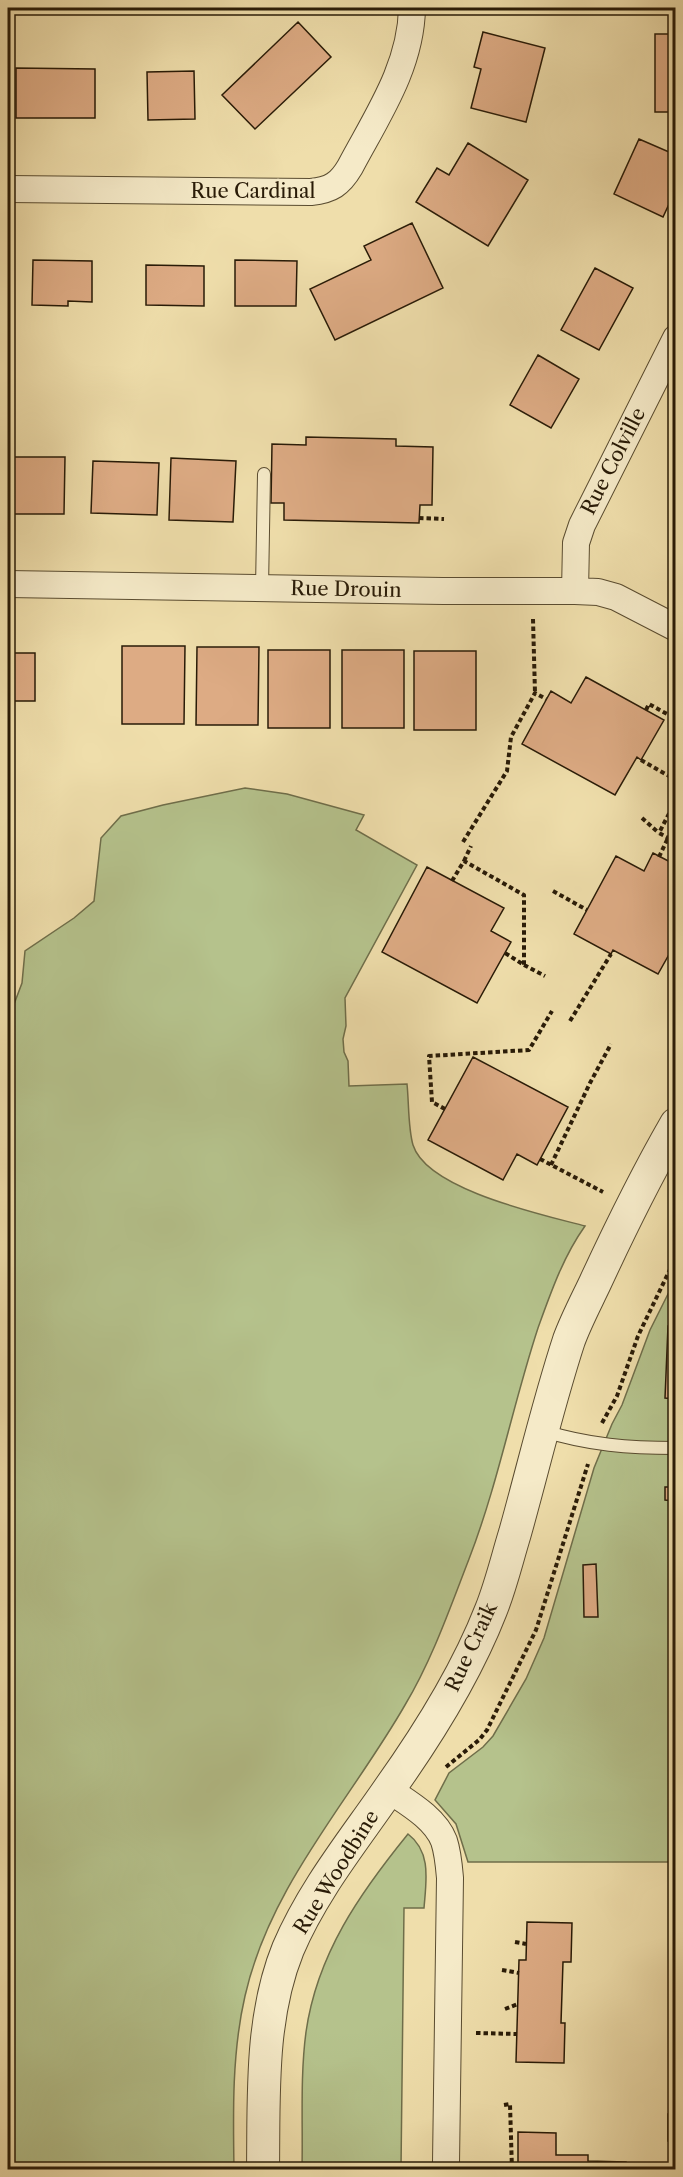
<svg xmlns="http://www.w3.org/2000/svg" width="683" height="2177" font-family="'Libre Caslon Text',serif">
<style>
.green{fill:#b5c28c;stroke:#6f6e4a;stroke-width:1.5}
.building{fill:#ddab84;stroke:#291b07;stroke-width:1.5}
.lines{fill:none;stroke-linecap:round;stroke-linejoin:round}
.service-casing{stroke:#5a4c30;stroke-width:14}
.minor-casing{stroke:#5a4c30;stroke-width:28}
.tertiary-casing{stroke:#5a4c30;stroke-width:34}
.path{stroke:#291b07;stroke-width:4;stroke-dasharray:4.5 3;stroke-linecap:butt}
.service{stroke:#f5eac8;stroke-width:12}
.minor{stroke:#f5eac8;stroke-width:26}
.tertiary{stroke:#f5eac8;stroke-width:32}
.labels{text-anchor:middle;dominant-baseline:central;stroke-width:4.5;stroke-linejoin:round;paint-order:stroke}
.street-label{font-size:20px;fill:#291b07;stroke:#f5eac8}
</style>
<rect width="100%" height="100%" fill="#efdeab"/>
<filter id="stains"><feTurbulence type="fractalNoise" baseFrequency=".00333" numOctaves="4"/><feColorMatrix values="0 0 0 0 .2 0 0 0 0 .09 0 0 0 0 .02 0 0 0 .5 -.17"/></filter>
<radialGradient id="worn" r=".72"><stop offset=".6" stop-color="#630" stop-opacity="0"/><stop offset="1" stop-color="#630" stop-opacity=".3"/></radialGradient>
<path class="green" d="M245,788L287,794L364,815L356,830L417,865L345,998L346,1026L343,1039L344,1052L348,1061L349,1086L407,1084C409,1103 408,1128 413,1145C427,1190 544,1215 585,1226C563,1257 551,1292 538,1328C513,1404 498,1484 469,1559C450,1608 432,1660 405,1705C350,1801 270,1885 245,1996C232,2052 233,2112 234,2169H8V1020L22,983L25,951L74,918L94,901L101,838L121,816L163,805Z
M675,1280V1862H468L456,1824L435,1800L449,1773L483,1747L493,1736L526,1679L544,1638L594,1468L612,1424L622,1405L650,1330Z
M408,1834C432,1852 426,1882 424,1908H404L401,2169H302C303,2124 300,2077 306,2032C317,1954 360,1893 408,1834Z"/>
<path class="building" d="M298,22L331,57L255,129L222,95Z
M483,32L545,48L526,122L471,108L481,69L474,67Z
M655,34H676V112H655Z
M16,68L95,69V118H16Z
M194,71L195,119L148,120L147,72Z
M639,139L676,155V189L663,217L614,194Z
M468,143L528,180L488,246L416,202L437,168L449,175Z
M412,223L443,288L335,340L310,289L371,260L364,246Z
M33,260L92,261V302L68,301V306L32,305Z
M235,260L297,261L296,306H235Z
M146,265L204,266V306L146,305Z
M595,268L633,288L599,350L561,330Z
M538,355L579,379L551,428L510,405Z
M306,437L396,439V446L433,447L432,505H420L419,523L284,520V503H271L272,444L306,445Z
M8,457H65L64,514H8Z
M171,458L236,461L233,522L169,520Z
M93,461L159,463L157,515L91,513Z
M122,646H185L184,724H122Z
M197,647H259L258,725H196Z
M268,650H330V728H268Z
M342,650H404V728H342Z
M414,651H476V730H414Z
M8,653H35V701H8Z
M586,677L664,720L641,760L637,757L615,795L522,744L551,691L571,703Z
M653,853L676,865V942L658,974L613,950L611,954L574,934L616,856L644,871Z
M427,867L504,908L491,931L511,942L477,1003L382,952Z
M473,1057L568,1107L537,1165L517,1154L503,1180L428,1140Z
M668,1326L676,1327V1399L665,1398Z
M665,1487H676V1501L665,1500Z
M596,1564L598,1617H584L583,1565Z
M527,1922L572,1923L571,1962H563L561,2023H565L564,2063L516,2062L519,1960H526Z
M670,2029H676V2063H670Z
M668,2114H676V2141H668Z
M518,2132L556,2133V2155H588V2161L626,2162V2170H518Z"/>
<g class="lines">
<defs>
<path id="service" d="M262,588L264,474
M544,1431C589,1445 629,1448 676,1448"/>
<path id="minor" d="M8,189L311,192C331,190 340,184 350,167C377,116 411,67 412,8
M8,584L443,591H575L598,592L616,597L676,628
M575,591L576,543L582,525L676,338
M389,1790C408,1803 435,1818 444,1841C448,1853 449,1866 450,1878L446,2163"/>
<path id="tertiary" d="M263,2170C264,2096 260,2018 288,1949C313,1890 354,1840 389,1789C429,1733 466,1674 491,1610C501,1585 507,1559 515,1533C533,1469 548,1404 569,1340C576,1321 586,1302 595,1283C620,1229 646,1176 676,1124"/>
</defs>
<use href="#service" class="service-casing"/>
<use href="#minor" class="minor-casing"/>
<use href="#tertiary" class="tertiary-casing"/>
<path class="path" d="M419,518L444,519
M533,619L535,693
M646,710L649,704L676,719
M641,760L669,776
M676,800L659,833L676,842
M642,818L659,833
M463,842L507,771L511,737L535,693L546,699
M659,857L668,838
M464,861L471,846
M452,881L464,861L524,895V965L505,953
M553,891L587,910
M524,965L545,976
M570,1021L611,954
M445,1109L432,1102L429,1056L529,1050L552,1011
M540,1159L603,1192
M551,1165L590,1083L611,1044
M602,1423L617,1396L638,1336L676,1257
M446,1767L479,1740L487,1730L536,1630L588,1464
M515,1942L526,1944
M502,1970L519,1973
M505,2009L518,2004
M476,2033L517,2034
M504,2105L510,2104L512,2170"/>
<use href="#service" class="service"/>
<use href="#minor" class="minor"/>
<use href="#tertiary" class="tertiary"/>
</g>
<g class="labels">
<g class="street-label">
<text x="253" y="191">Rue Cardinal</text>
<text transform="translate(613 461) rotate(-63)">Rue Colville</text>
<text transform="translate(346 589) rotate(1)">Rue Drouin</text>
<text transform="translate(471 1647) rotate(-65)">Rue Craik</text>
<text transform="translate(336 1872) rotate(-58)">Rue Woodbine</text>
</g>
</g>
<rect width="683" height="2177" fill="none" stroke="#efdeab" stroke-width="30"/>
<rect x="9" y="9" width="665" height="2159" fill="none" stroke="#291b07" stroke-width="3"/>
<rect x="15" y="15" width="653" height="2147" fill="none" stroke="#291b07" stroke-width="1.5"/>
<rect width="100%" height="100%" filter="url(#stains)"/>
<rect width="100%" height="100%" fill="url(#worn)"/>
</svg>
